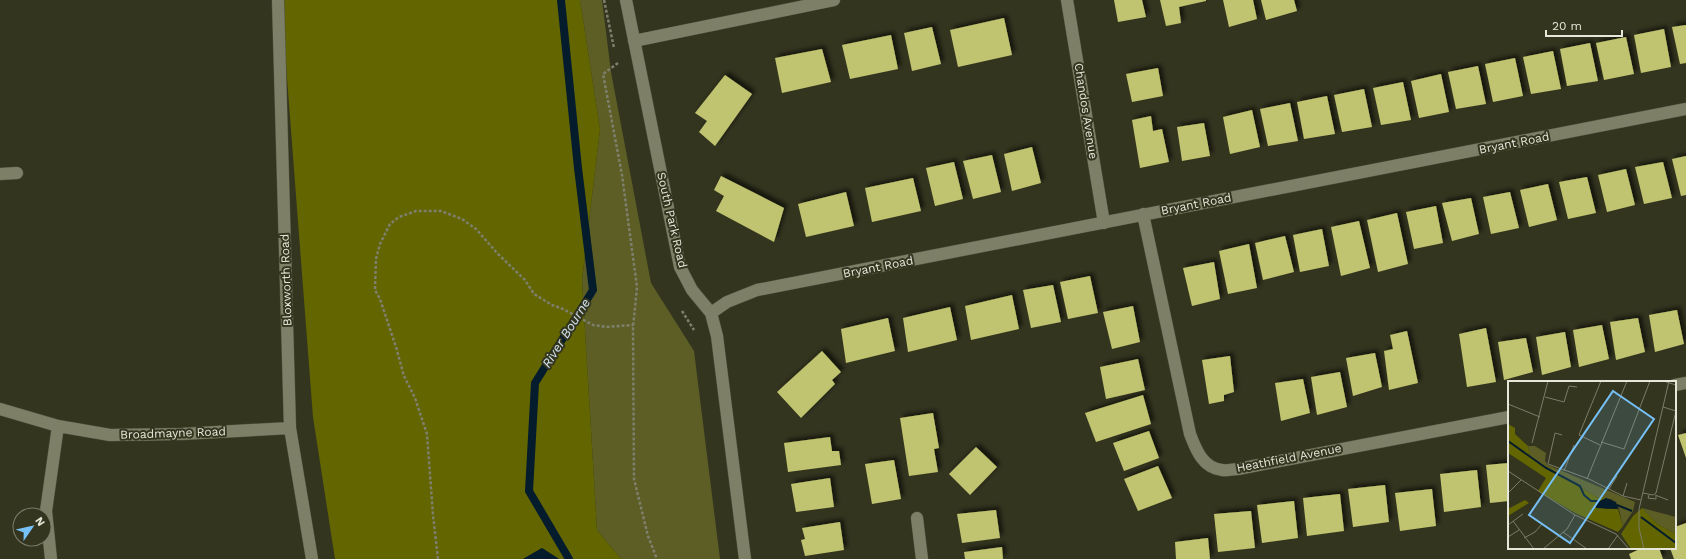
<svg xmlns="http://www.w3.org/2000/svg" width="1686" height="559" font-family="'Work Sans',sans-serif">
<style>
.green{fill:#5c5e25}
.forest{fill:#636500}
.water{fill:#041c2c}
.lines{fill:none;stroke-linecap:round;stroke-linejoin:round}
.stream{stroke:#041c2c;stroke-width:8}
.building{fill:#c0c46f;filter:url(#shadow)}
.minor-casing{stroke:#51513e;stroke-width:13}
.path{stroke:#7e7f6d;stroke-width:2.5;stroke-dasharray:3 2;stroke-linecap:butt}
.minor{stroke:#7d8067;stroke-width:12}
.labels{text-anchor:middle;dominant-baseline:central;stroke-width:4;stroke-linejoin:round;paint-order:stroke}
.street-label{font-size:12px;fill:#e6e7d9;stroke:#34351f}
.water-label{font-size:13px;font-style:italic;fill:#d0e3f1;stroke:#34351f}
.inset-river{fill:none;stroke:#041c2c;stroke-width:2}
.inset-road{fill:none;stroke:#7b7c69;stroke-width:1}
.view{fill:#75c0f6;fill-opacity:0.15;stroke:#75c0f6;stroke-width:2}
.inset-edge{fill:none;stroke:#e6e7d9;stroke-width:2}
</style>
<defs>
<filter id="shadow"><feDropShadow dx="3.5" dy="-3.5" stdDeviation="2" flood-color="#0009"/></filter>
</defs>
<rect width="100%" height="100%" fill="#34351f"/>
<path class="green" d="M580,0H602L611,72L651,283L694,351L720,559H621L597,530L582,280L600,129Z"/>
<path class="forest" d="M281,0H580L600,129L582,280L597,530L621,559H559L542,548L523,559H335L313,417Z"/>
<path class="water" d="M542,548L559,559H523Z"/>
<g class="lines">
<path class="stream" d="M561,0L578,168L593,290L535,383L529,491L569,559"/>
</g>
<path class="building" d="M1114,0H1142L1146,17L1118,22Z
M1160,0H1206V1L1179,7L1181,23L1166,26Z
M1223,0H1253L1257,19L1229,27Z
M1261,0H1294L1297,11L1266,20Z
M1004,18L1012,55L958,67L950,30Z
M1686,25V63L1680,64L1672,27Z
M932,27L941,64L912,71L904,33Z
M1664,29L1671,67L1641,73L1634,35Z
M891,35L898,69L850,79L842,45Z
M1626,37L1634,74L1604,80L1596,43Z
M1590,43L1598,81L1567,86L1560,49Z
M822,49L831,82L782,93L775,58Z
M1553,51L1561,89L1531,94L1523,57Z
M1515,58L1523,96L1493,102L1485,64Z
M1478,66L1486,104L1456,109L1448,72Z
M1158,68L1163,96L1132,102L1126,74Z
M1441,74L1449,112L1419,118L1411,81Z
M725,75L752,94L715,146L699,132L707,121L695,113Z
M1403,82L1411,120L1381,125L1373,88Z
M1364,89L1372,127L1342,132L1334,95Z
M1327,96L1335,134L1304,139L1297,102Z
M1290,103L1298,141L1268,146L1260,109Z
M1252,110L1260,147L1230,154L1223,117Z
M1151,116L1153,131L1162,129L1169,162L1140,168L1132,120Z
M1204,123L1210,156L1182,161L1177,127Z
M1032,147L1041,183L1012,191L1004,154Z
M992,155L1001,192L973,199L963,161Z
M1686,156V195L1681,196L1672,159Z
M954,162L963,199L935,206L926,168Z
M1663,162L1672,198L1644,204L1635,167Z
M1626,169L1635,205L1607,212L1598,175Z
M721,176L784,208L774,242L716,211L724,196L714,190Z
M1587,177L1596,213L1568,219L1559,182Z
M913,178L921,211L872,222L865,188Z
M1548,184L1557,220L1529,227L1520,190Z
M846,192L854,226L806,237L798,204Z
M1510,192L1519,228L1491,234L1483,197Z
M1471,198L1479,234L1452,241L1442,203Z
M1436,206L1443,243L1414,249L1406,212Z
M1397,213L1408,264L1378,272L1367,220Z
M1359,221L1370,268L1341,276L1331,227Z
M1322,229L1329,266L1300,272L1293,235Z
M1285,236L1294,272L1263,280L1255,243Z
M1249,244L1257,288L1228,294L1219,251Z
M1214,262L1220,299L1192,306L1183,268Z
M1090,276L1098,313L1068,319L1060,282Z
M1053,285L1061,322L1031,328L1023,290Z
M1012,295L1019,329L971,340L965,306Z
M1133,306L1140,342L1112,349L1103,312Z
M950,307L957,340L908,352L903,318Z
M1677,310L1684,344L1655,352L1649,315Z
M888,318L895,351L846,363L841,329Z
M1638,318L1645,352L1616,360L1610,322Z
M1602,325L1609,359L1579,367L1573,330Z
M1486,328L1496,382L1467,387L1459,334Z
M1407,331L1418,383L1389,390L1384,351L1393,349L1390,335Z
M1565,332L1571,367L1542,375L1536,337Z
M1526,338L1533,372L1504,380L1498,342Z
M822,351L841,372L832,380L835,384L801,418L777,392Z
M1375,353L1382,387L1353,396L1346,358Z
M1230,356L1234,392L1224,395V401L1209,404L1202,360Z
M1138,359L1145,390L1106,399L1100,367Z
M1340,372L1347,407L1317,415L1311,377Z
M1303,379L1310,413L1281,421L1275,383Z
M1143,395L1151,424L1096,442L1085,413Z
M933,413L939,448L934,449L938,472L909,476L900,418Z
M1149,431L1159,458L1124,471L1113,443Z
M1686,433V458L1678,435Z
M830,437L832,451H839L841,465L788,472L784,443Z
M976,447L997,467L970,495L949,474Z
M894,460L901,499L872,504L865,464Z
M1509,463V501L1490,503L1486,465Z
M1158,466L1172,498L1138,511L1124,479Z
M1477,470L1481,507L1444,512L1440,474Z
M830,478L834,507L796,512L791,484Z
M1385,485L1389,522L1353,527L1348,489Z
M1432,489L1436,526L1400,531L1395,493Z
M1340,494L1344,531L1307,536L1303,498Z
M1294,501L1298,538L1262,543L1257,505Z
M996,510L1000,538L962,543L957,514Z
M1251,511L1255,548L1218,552L1214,514Z
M840,522L844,550L805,556L801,540L805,539L802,528Z
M1686,523V559H1674L1670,548H1675V527Z
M1208,538L1210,559H1176L1175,542Z
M1002,547L1003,559H965L964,552Z
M1642,548H1659L1663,559H1631L1629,554Z"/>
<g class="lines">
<defs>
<path id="minor" d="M278,0L290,428L312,559
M626,0L680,267L692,290L711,313L717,336L745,559
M1067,0L1104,223
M634,41L834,0
M0,174L17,173
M1143,214L1190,434C1196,450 1203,468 1222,470C1227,471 1233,469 1238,469L1509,417
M711,313L727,302L757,290L1686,109
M1675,385L1686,383
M0,409L58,426L110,435L181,434L290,428
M917,518L922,559
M51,559L46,511L58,426"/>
</defs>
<use href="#minor" class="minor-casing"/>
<path class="path" d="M604,0L614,48
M618,63L603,74L622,175L637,287L633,328L634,479L648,536L657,559
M682,311L694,330
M438,559L433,515L427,434L415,398L404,376L396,347L380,299L375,290L376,259L380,244L390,224L399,217L416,211H441L462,219L476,229L498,254L525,280L534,294L552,305L563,309L593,325L606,327L633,325"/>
<use href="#minor" class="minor"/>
</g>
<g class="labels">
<g class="street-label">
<text transform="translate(1086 111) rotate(81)">Chandos Avenue</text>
<text transform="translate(1514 143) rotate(-11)">Bryant Road</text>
<text transform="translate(1196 204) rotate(-11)">Bryant Road</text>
<text transform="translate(672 220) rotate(77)">South Park Road</text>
<text transform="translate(878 267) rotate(-11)">Bryant Road</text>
<text transform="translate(286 280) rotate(-92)">Bloxworth Road</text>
<text transform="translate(173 433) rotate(-2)">Broadmayne Road</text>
<text transform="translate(1289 458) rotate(-11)">Heathfield Avenue</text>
</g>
<g class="water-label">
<text transform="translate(566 333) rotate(-58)">River Bourne</text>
</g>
</g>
<g transform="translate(1508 381)">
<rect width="168" height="168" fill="#34351f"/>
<path d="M20,65H27L38,72L37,80L40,84L127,121L125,130L115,145L110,124L103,118L90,117L22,76ZM134,127L168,136V153L149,143Z" fill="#5c5e25"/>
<path d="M0,43L7,47V53L20,65L22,76L90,117H98L88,122L97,128H110L115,145L110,151L67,132L30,110L38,97L0,72ZM17,119L21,122L0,135V128ZM134,127L149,143L168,153V168H123L113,153L125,135Z" fill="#636500"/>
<path d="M98,117L108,121L110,128L88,127V122Z" fill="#041c2c"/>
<path class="inset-river" d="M0,60L38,87L72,105L76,114L83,120H92M109,124L124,130M133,136L168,162"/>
<path class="inset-road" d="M155,0L168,4M37,16L56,21L61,5L69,6M0,23L32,36M155,26L168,30M54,54L47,52L40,83L81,98L115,115L133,119M93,61L116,68L142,0M24,62L40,0M92,64L71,54L93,0M0,90L67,134L108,153L121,168M56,90L66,64M79,98L119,0M101,108L109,95M0,112L13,99M135,112L145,114L148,112L168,30M141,114L140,117L148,118V115M147,114L160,119M115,115L119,102M5,140L26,168M0,144L15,133M55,151L79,168M0,156L11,149M16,157L27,151L35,142M35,168L59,148L67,134M100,168L110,154M136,168L131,147V128L161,0"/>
<path class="view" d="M105,10L146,38L62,162L21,134Z"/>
<rect width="168" height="168" class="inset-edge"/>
</g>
<g transform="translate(32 527) rotate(56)"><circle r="19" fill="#34351f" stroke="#7b7c69"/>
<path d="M0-3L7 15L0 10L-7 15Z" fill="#75c0f6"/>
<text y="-6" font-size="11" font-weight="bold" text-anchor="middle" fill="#e6e7d9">N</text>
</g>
<path d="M1546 30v6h76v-6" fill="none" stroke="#e6e7d9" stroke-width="2"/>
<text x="1552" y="30" font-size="12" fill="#e6e7d9" stroke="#34351f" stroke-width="3" paint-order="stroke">20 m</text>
</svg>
